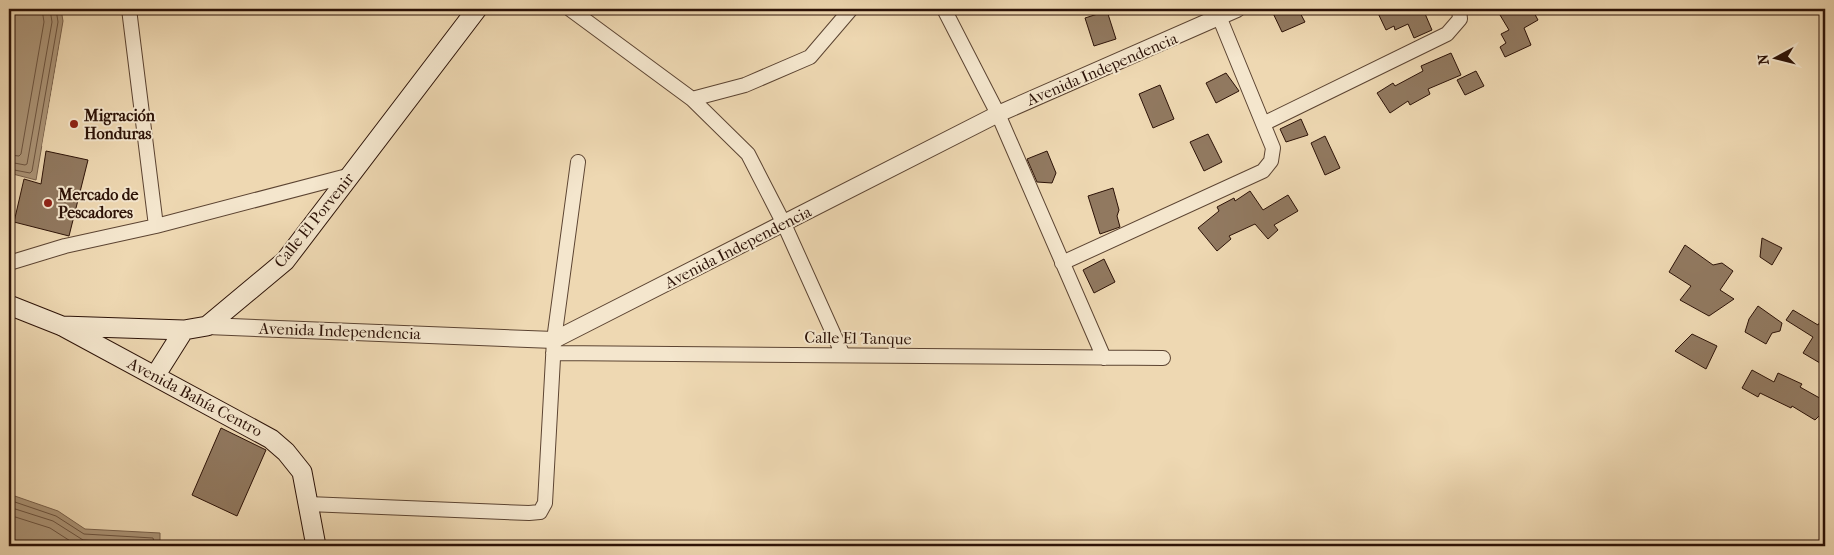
<svg xmlns="http://www.w3.org/2000/svg" width="1834" height="555" font-family="'IM FELL French Canon',serif">
<style>
.water{fill:#ac9578;stroke:#79614b}
.pier{fill:#eed8b2}
.lines{fill:none;stroke-linecap:round;stroke-linejoin:round}
.shore{stroke:#6c5440;stroke-width:1}
.building{fill:#917960;stroke:#2c1207}
.minor-casing{stroke:#5c4432;stroke-width:16}
.tertiary-casing{stroke:#5c4432;stroke-width:18}
.secondary-casing{stroke:#2c1207;stroke-width:21}
.minor{stroke:#f4e6cd;stroke-width:14}
.tertiary{stroke:#f4e6cd;stroke-width:16}
.secondary{stroke:#f4e6cd;stroke-width:19}
.poi-dot{fill:#8f2418;stroke:#f4e6cd;stroke-width:2}
.labels{text-anchor:middle;dominant-baseline:central;stroke-width:4;stroke-linejoin:round;paint-order:stroke}
.street-label{font-size:16px;fill:#2c1207;stroke:#f4e6cd}
.poi-label{font-size:16px;font-weight:bold;fill:#2c1207;stroke:#f4e6cd;text-anchor:start}
</style>
<rect width="100%" height="100%" fill="#eed8b2"/>
<filter id="stains"><feTurbulence type="fractalNoise" baseFrequency=".004" numOctaves="4"/><feColorMatrix values="0 0 0 0 .2 0 0 0 0 .09 0 0 0 0 .02 0 0 0 .5 -.17"/></filter>
<radialGradient id="worn" r=".72"><stop offset=".6" stop-color="#630" stop-opacity="0"/><stop offset="1" stop-color="#630" stop-opacity=".3"/></radialGradient>
<path class="water" d="M9,9H61L63,21L36,180L9,173Z
M9,494L58,511L85,529L160,533V546H9Z"/>
<path class="pier" d="M60,44L62,45L44,147L42,146Z"/>
<g class="lines">
<path class="shore" d="M9,155L19,156L21,154L44,22L42,9
M9,162L25,165L27,164L52,22L50,9
M9,169L30,173L32,171L58,22L56,9
M9,500L56,516L84,534L153,538L155,546
M9,507L53,521L83,540L146,544L149,546
M9,515L50,528L78,546"/>
</g>
<path class="building" d="M1271,9H1298L1305,22L1282,32Z
M1376,9H1423L1432,30L1414,38L1408,24L1395,30L1394,26L1386,30Z
M1502,9H1532L1538,20L1524,28L1531,45L1505,57L1500,47L1506,43L1501,34L1509,30L1500,15L1504,13Z
M1107,11L1116,39L1094,46L1085,18Z
M1451,53L1461,75L1428,89L1430,94L1410,105L1408,101L1390,113L1377,93L1393,83L1395,86L1423,71L1421,66Z
M1476,71L1484,86L1465,95L1457,80Z
M1226,73L1239,91L1216,103L1206,83Z
M1160,85L1174,119L1153,128L1139,94Z
M1301,119L1308,135L1286,142L1280,129Z
M1208,134L1222,162L1204,171L1190,142Z
M1325,136L1340,168L1325,175L1311,143Z
M46,151L88,160L69,236L14,222L24,179L41,184Z
M1047,151L1056,173L1052,183L1037,182L1027,159Z
M1113,188L1119,210L1117,216L1120,227L1100,234L1088,196Z
M1250,191L1263,210L1288,195L1298,211L1274,225L1278,230L1268,239L1255,224L1229,236L1231,239L1217,251L1198,228L1219,211L1217,207L1234,198L1235,201Z
M1762,238L1782,248L1772,265L1760,257Z
M1685,245L1713,265L1722,263L1733,271L1720,290L1734,299L1709,316L1680,300L1691,286L1669,272Z
M1104,259L1115,282L1094,293L1083,270Z
M1758,306L1782,323L1780,331L1772,333L1766,344L1745,332L1749,319Z
M1793,310L1818,325L1825,314V366L1803,353L1813,337L1786,320Z
M1692,334L1717,346L1706,369L1675,351Z
M1752,370L1774,382L1778,373L1802,384L1800,387L1825,401V410L1815,420L1792,406L1791,408L1760,393L1758,397L1742,388Z
M221,428L266,450L237,516L192,495Z"/>
<g class="lines">
<defs>
<path id="minor" d="M129,9L156,226
M570,9L692,99L748,154L784,224L843,355
M944,9L998,114L1104,358
M692,99L745,85L810,57L851,9
M1265,123L1447,34L1460,19L1459,9
M9,263L65,246L156,226L351,175
M1062,263L1263,171L1271,161L1273,148L1216,9
M553,353L1163,358
M308,504L529,513L540,512L545,503L554,340L578,162"/>
<path id="tertiary" d="M207,326L554,340L998,114L1237,9"/>
<path id="secondary" d="M9,305L62,326L271,439L286,452L302,472L316,546
M62,326L184,330L207,326L285,261L477,9
M155,376L184,330"/>
</defs>
<use href="#minor" class="minor-casing"/>
<use href="#tertiary" class="tertiary-casing"/>
<use href="#secondary" class="secondary-casing"/>
<use href="#minor" class="minor"/>
<use href="#tertiary" class="tertiary"/>
<use href="#secondary" class="secondary"/>
</g>
<g class="poi-dot">
<circle cx="74" cy="124" r="5"/>
<circle cx="48" cy="203" r="5"/>
</g>
<g class="labels">
<g class="street-label">
<text transform="translate(1102 69) rotate(-23)">Avenida Independencia</text>
<text transform="translate(314 220) rotate(-51)">Calle El Porvenir</text>
<text transform="translate(738 247) rotate(-27)">Avenida Independencia</text>
<text transform="translate(340 331) rotate(2)">Avenida Independencia</text>
<text transform="translate(858 338) rotate(1)">Calle El Tanque</text>
<text transform="translate(195 397) rotate(28)">Avenida Bahía Centro</text>
</g>
<g class="poi-label">
<text x="84" y="115">Migración<tspan x="84" dy="18">Honduras</tspan></text>
<text x="58" y="194">Mercado de<tspan x="58" dy="18">Pescadores</tspan></text>
</g>
</g>
<rect width="1834" height="555" fill="none" stroke="#eed8b2" stroke-width="30"/>
<rect x="10" y="10" width="1814" height="535" fill="none" stroke="#2c1207" stroke-width="2.5"/>
<rect x="15" y="15" width="1804" height="525" fill="none" stroke="#2c1207"/>
<g transform="translate(1776 58) rotate(263)" stroke="#f4e6cd" stroke-width="4" paint-order="stroke">
<path d="M0-4L9 19L0 12L-9 19Z" fill="#2c1207"/>
<text y="-8" font-size="14" font-weight="bold" text-anchor="middle" fill="#2c1207">N</text>
</g>
<rect width="100%" height="100%" filter="url(#stains)"/>
<rect width="100%" height="100%" fill="url(#worn)"/>
</svg>
